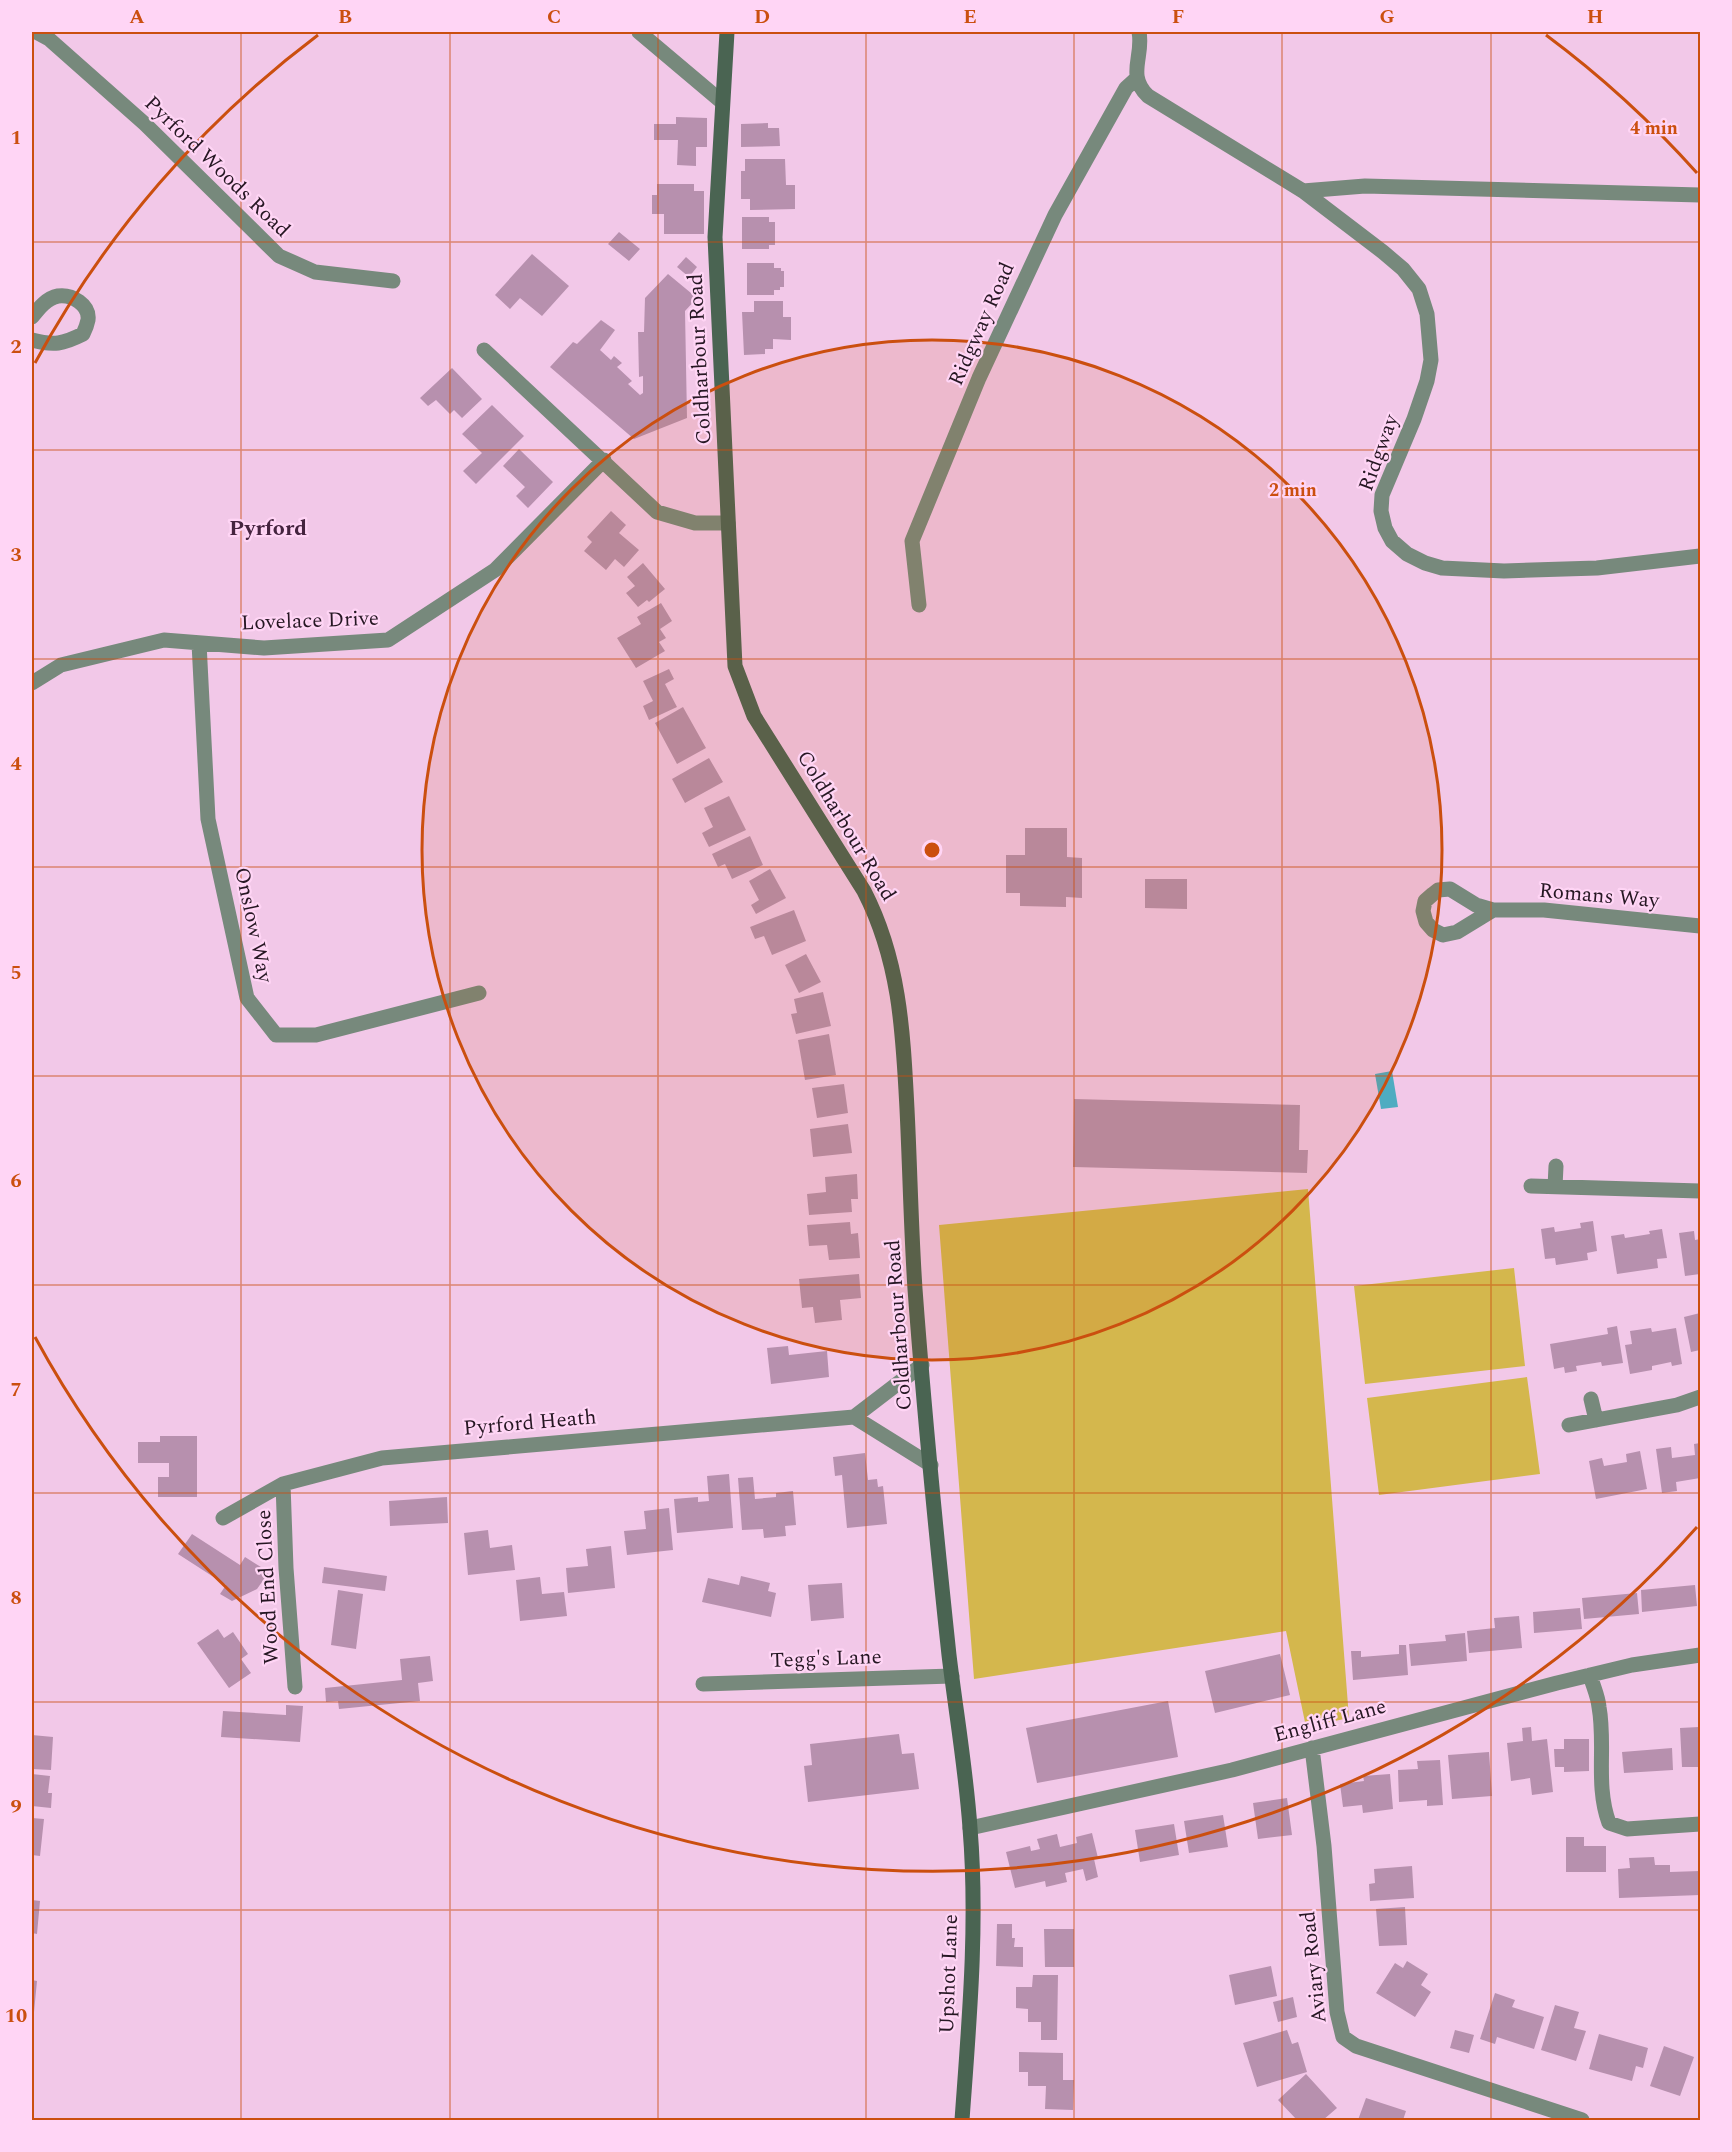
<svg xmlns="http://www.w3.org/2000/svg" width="1732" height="2152" font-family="Spectral,serif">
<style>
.green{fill:#d4b74d}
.water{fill:#4eacc1}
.building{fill:#b790ae}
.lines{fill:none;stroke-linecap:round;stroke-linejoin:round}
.minor{stroke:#77897c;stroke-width:15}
.secondary{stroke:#4a6452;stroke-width:15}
.grid{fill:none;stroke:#cb4f0f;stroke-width:1.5;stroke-opacity:0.55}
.ring{fill:none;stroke:#cb4f0f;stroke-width:3}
.labels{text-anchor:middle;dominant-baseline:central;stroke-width:4.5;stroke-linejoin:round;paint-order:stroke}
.street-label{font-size:21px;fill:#261723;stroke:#ffd5f5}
.neighbourhood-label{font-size:22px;font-weight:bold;fill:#45243f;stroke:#ffd5f5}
.centre{fill:#cb4f0f;stroke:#ffd5f5;stroke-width:3}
.ring-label{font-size:18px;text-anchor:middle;font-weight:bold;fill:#cb4f0f;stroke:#ffd5f5;stroke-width:4.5;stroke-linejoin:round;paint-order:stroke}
.neatline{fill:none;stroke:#cb4f0f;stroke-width:2}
.grid-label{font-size:20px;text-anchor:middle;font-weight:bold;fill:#cb4f0f}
</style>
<rect width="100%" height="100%" fill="#f2c8e8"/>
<path class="green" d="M1308,1189L1349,1718L1306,1727L1286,1631L974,1679L939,1225Z
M1514,1268L1525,1366L1365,1384L1354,1286Z
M1527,1377L1540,1474L1379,1495L1367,1398Z"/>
<path class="water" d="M1392,1071L1398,1107L1381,1109L1375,1074Z"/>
<path class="building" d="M676,117L707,118V147H696V166L677,165L678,140H654V124H676Z
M768,123V128H779L780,146L741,147V124Z
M745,159H785L786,185H795V209L750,210V199H741V171H745Z
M657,184H694V191H704V234H664V214H652V195H657Z
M742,217H769V222H775V245H769V249H742Z
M619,232L640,249L629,261L608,244Z
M532,254L569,286L542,316L520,298L510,309L495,295Z
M686,257L697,267L689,277L677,267Z
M747,263H774V268H781V271H784V287H780V290H774V295H747Z
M668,274L697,298L685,311L687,418L634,439L550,367L573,342L577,344L601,320L615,330L600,350L611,360L614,356L622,363L617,367L632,381L628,384L640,395L643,393V376L639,377L638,332H644L645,298Z
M754,301H783V317H791V340L773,339V349H765V354L744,355L742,312H754Z
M452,368L482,399L462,418L454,410L450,414L436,400L428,406L420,398Z
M492,405L524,436L476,484L463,471L482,453L462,434Z
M519,449L553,482L528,508L516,496L525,487L503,466Z
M611,511L626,525L619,533L639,550L624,567L615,559L606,570L584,551L592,542L587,537Z
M643,563L665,589L649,602L647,600L638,607L626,593L635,586L627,577Z
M661,603L672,621L660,629L666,638L659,642L665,651L636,668L617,638L641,624L637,617Z
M669,669L674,679L665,684L677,707L649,720L643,706L653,701L643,681Z
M683,707L706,748L677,764L655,723Z
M709,758L723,782L685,803L672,779Z
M729,796L746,830L709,847L702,833L713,827L704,808Z
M1025,828H1067V857L1082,858V898L1066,897V907L1020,906V893H1006V855H1025Z
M750,836L763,865L732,879L725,864L718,867L712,854Z
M770,869L786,898L756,914L751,905L759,900L749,881Z
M1145,879H1187V909L1145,908Z
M794,910L806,941L772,955L764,936L755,939L750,927Z
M806,954L821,982L799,993L785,965Z
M823,992L831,1026L796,1034L791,1014L797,1013L794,999Z
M829,1034L836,1075L805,1080L798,1040Z
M844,1084L848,1113L817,1118L812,1088Z
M1074,1099L1300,1105L1299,1150H1308L1307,1173L1073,1167Z
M848,1124L852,1153L813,1157L810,1129Z
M857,1174L858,1199H851L852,1212L809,1215L807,1194L826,1192L825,1177Z
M1593,1221L1597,1251L1587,1253L1588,1260L1556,1265L1555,1258L1545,1259L1541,1229L1554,1227L1555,1232L1581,1228L1580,1223Z
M850,1222L851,1234L858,1233L860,1258L829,1260L827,1245L809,1246L807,1225Z
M1662,1229L1667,1258L1657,1259L1658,1268L1617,1274L1611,1236L1624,1234L1625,1238L1650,1234L1649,1231Z
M1694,1231L1695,1240L1700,1239V1274L1685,1276L1679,1233Z
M859,1274L861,1298L840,1300L842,1320L815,1323L813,1307L802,1308L799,1279Z
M1700,1313V1350L1691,1352L1684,1317Z
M1617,1326L1623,1363L1602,1366L1601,1362L1576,1366L1577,1371L1565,1373L1564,1367L1554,1369L1550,1344L1608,1334L1607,1328Z
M1651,1328L1652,1332L1676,1328L1682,1364L1672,1366L1671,1362L1652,1366V1370L1630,1374L1625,1345L1632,1344L1630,1331Z
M788,1346L789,1355L827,1351L829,1377L771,1384L767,1348Z
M160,1436H197V1497H158V1477H169V1463H138V1442H160Z
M1700,1443V1478L1676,1482L1677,1491L1662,1493L1656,1449L1671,1447L1672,1458L1695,1455L1694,1444Z
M1640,1451L1647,1489L1596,1499L1589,1461L1602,1458L1604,1466L1627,1462L1626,1454Z
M865,1453L868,1480L877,1479L878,1487L883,1486L887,1524L847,1528L842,1475L835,1476L833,1457Z
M729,1474L733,1528L677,1533L674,1499L698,1497V1502L709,1501L707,1476Z
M753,1477L755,1499L776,1497V1493L793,1491L796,1525L785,1526L786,1536L764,1538L763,1529L742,1530L738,1478Z
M447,1497L448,1523L390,1526L389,1501Z
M669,1508L673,1550L627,1555L624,1531L646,1529L644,1511Z
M488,1530L490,1548L512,1545L515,1570L468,1575L464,1533Z
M192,1534L240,1565L245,1557L269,1572L257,1589L232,1601L220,1594L226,1585L178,1554Z
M611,1546L615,1588L568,1593L566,1568L588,1566L586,1549Z
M324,1567L387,1576L385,1591L322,1583Z
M741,1576L770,1583L768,1591L776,1593L771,1617L702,1602L708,1578L739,1585Z
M540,1577L542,1594L564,1592L567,1616L520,1621L516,1580Z
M842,1583L844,1618L811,1621L808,1585Z
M1695,1585L1697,1606L1642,1612L1641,1590Z
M338,1590L363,1594L356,1649L331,1645Z
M1637,1593L1639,1614L1584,1619L1582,1598Z
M1580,1608L1582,1629L1534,1633L1533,1612Z
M1519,1616L1522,1648L1469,1653L1467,1631L1495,1628L1494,1618Z
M218,1629L224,1638L233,1632L248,1654L241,1659L251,1673L229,1688L197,1643Z
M1465,1633L1467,1661L1411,1666L1409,1644L1446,1641L1445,1635Z
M1399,1645H1406L1408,1675L1353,1680L1351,1651H1361V1657L1399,1654Z
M1280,1654L1290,1695L1215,1713L1205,1671Z
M430,1656L433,1681L418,1683L420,1701L339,1709L338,1701L326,1702L325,1688L402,1680L400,1659Z
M1168,1701L1178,1757L1037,1783L1026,1728Z
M286,1705L303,1706L300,1742L221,1737L223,1711L286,1715Z
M1531,1727L1532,1741L1547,1739L1553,1792L1532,1795L1530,1778L1511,1781L1507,1743L1523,1741L1522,1728Z
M1699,1727L1700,1767H1682L1680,1728Z
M899,1734L902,1754L914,1753L919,1789L808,1802L804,1766L812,1765L810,1744Z
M32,1735L53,1737L51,1770L32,1769Z
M1564,1739H1589V1771L1564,1772V1767H1555L1554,1749H1564Z
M1672,1748L1673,1770L1624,1773L1622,1752Z
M1489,1752L1492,1796L1452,1799L1448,1755Z
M1440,1760L1443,1805L1427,1806V1800L1399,1802L1398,1770L1418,1769L1417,1761Z
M32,1774L50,1776L48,1793H52L51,1808L32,1806Z
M1390,1774L1393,1809L1363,1813L1362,1805L1343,1807L1340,1784L1364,1781L1363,1776Z
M1287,1798L1292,1835L1258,1839L1253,1803Z
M1223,1815L1228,1847L1189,1853L1184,1821Z
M32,1818L44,1819L40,1856L32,1855Z
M1174,1824L1179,1855L1140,1862L1135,1830Z
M1092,1833L1098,1858L1094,1859L1098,1877L1086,1881L1083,1869L1065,1873L1067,1882L1046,1887L1045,1881L1015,1888L1006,1852L1030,1846L1031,1851L1040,1849L1037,1839L1057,1834L1060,1847L1077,1843L1076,1837Z
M1566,1837H1584V1846H1606V1872H1566Z
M1654,1857L1655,1865H1670V1872L1700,1871V1895L1619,1898L1618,1869L1630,1868L1629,1858Z
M1412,1866L1414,1898L1370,1901L1369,1884L1375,1883L1374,1869Z
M32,1900L40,1901L37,1934L32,1933Z
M1405,1907L1407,1945L1379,1946L1376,1909Z
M997,1924H1012V1938H1015L1014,1947H1023V1967L996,1966Z
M1044,1929H1074V1967H1045Z
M1407,1961L1428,1974L1421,1985L1431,1992L1415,2017L1376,1993L1395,1963L1403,1968Z
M1271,1966L1277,1996L1235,2005L1229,1975Z
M1033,1975H1058L1057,2040H1041V2022H1028V2009L1016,2008V1987H1032Z
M32,1980L37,1981L34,2012H32Z
M1495,1993L1515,2000L1512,2007L1544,2017L1534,2049L1497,2037L1495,2044L1480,2039Z
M1293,1997L1297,2017L1278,2022L1273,2002Z
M1555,2005L1579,2012L1574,2028L1586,2031L1576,2061L1541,2050Z
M1287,2030L1292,2044L1298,2042L1307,2072L1257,2087L1243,2043Z
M1455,2030L1474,2035L1469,2053L1450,2048Z
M1599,2034L1648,2048L1643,2068L1636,2066L1632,2081L1589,2069Z
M1664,2046L1694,2057L1680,2096L1650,2086Z
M1019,2052L1063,2053V2080H1074L1073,2110L1045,2109L1046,2086H1028V2072H1019Z
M1306,2074L1337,2108L1323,2120H1297L1278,2100Z
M1366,2098L1406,2111L1403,2120H1358Z"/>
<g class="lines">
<path class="minor" d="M36,32L49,39L145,124L279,256L315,272L393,281
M639,32L722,102
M1139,32C1144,56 1126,75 1148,96L1303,191L1383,252L1403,269L1419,289L1427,314L1431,360L1427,381L1414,419L1382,495L1381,511L1385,528L1392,541L1407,554L1425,563L1442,568L1504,571L1597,568L1700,556
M1303,191L1365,186L1700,195
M32,317C39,308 47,298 58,296C72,294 90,305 88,320C87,325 85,330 83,334C63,344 54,346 32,340
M484,350L657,512L695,523H728
M919,605L912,541L979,378L1055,215L1126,88L1137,78
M199,643L208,819L247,998L276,1035H316L479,993
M32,683L61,665L164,640L264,648L388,640L495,570L604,460
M1493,910L1457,932L1443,935L1433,930L1426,922L1423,911L1425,901L1433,894L1438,890L1450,889L1476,905L1493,910H1544L1700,926
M1531,1186L1700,1191
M1555,1187L1556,1166
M1591,1399L1596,1420
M854,1417L931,1465
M1569,1425L1677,1405L1700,1397
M283,1484L286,1568L295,1687
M223,1518L283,1484L382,1458L854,1417L922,1365
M1590,1675C1593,1686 1598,1696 1599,1707C1606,1745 1595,1785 1609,1823L1627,1829L1700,1824
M703,1684L952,1676
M1312,1748L1324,1846L1337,2012L1343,2037L1356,2046L1582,2120
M970,1828L1232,1770L1557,1683L1632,1665L1700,1655"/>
<path class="secondary" d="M727,32L715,237L735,666L754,716L864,891C900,961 903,1032 907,1109C910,1169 911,1229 915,1289C924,1411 936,1533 949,1655C956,1713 966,1770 970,1828C978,1925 969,2023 962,2120"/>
</g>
<path class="grid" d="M241,32V2120M450,32V2120M658,32V2120M866,32V2120M1074,32V2120M1282,32V2120M1491,32V2120M32,242H1700M32,450H1700M32,659H1700M32,867H1700M32,1076H1700M32,1285H1700M32,1493H1700M32,1702H1700M32,1910H1700"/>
<circle cx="932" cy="850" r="510" fill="#cb4f0f" fill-opacity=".12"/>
<g class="ring">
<circle cx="932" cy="850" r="510"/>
<path d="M1697 1527A1021 1021 0 0 1 35 1337M35 363A1021 1021 0 0 1 318 35M1546 35A1021 1021 0 0 1 1697 173"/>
</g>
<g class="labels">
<g class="street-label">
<text transform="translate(217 167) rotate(44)">Pyrford Woods Road</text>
<text transform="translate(982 324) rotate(-66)">Ridgway Road</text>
<text transform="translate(700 359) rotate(-93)">Coldharbour Road</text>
<text transform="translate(1379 453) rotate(-70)">Ridgway</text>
<text transform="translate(310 621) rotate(-2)">Lovelace Drive</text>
<text transform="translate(846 826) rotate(59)">Coldharbour Road</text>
<text transform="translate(1599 896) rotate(5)">Romans Way</text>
<text transform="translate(253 925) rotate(78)">Onslow Way</text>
<text transform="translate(899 1325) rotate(-94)">Coldharbour Road</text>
<text transform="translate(530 1423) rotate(-5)">Pyrford Heath</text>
<text transform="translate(268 1587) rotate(-93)">Wood End Close</text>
<text transform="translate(826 1659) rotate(-2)">Tegg's Lane</text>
<text transform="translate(1330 1721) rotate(-15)">Engliff Lane</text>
<text transform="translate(1314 1967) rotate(-96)">Aviary Road</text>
<text transform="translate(949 1974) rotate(-88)">Upshot Lane</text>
</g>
<g class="neighbourhood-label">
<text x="268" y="528">Pyrford</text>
</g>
</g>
<circle cx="932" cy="850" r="9" class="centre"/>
<g class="ring-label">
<text x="1654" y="134">4 min</text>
<text x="1293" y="496">2 min</text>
</g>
<rect width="1732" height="2152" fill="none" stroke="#ffd5f5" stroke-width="66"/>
<rect x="33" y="33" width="1666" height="2086" class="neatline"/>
<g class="grid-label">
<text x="137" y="23">A</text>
<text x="345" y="23">B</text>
<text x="554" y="23">C</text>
<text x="762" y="23">D</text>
<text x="970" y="23">E</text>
<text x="1178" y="23">F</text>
<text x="1387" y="23">G</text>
<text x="1595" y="23">H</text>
<text x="16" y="144">1</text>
<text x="16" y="353">2</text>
<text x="16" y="561">3</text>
<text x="16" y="770">4</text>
<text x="16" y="979">5</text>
<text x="16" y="1187">6</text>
<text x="16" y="1396">7</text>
<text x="16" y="1604">8</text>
<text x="16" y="1813">9</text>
<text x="16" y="2022">10</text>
</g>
</svg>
